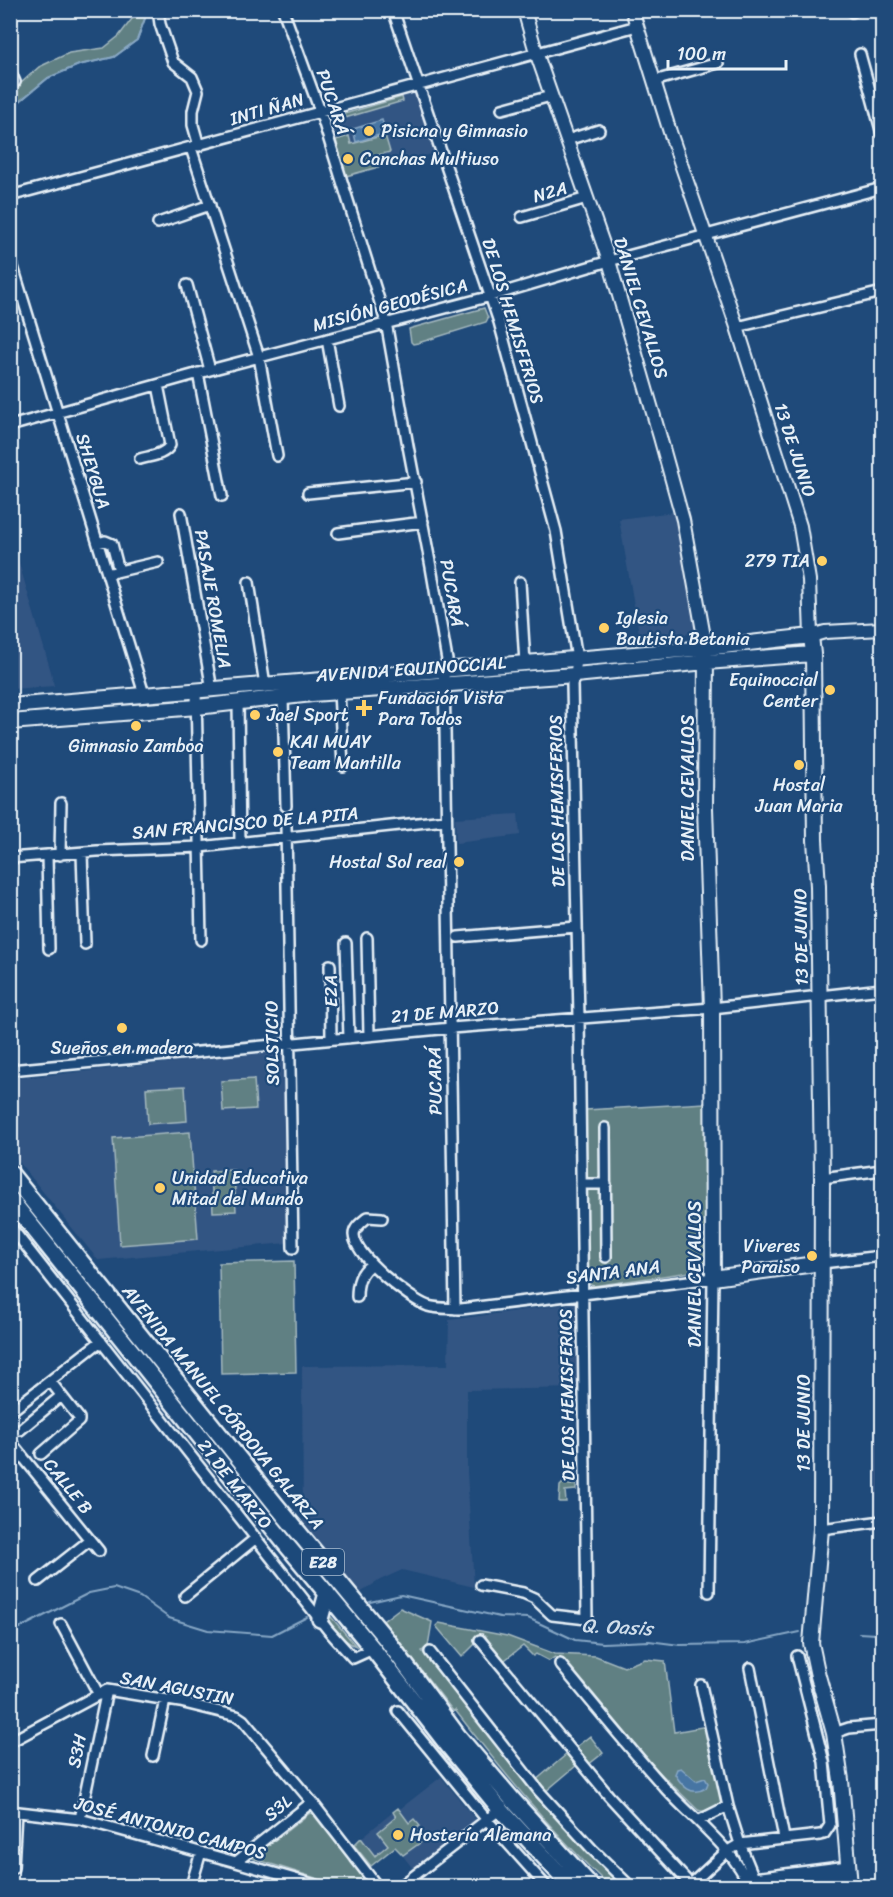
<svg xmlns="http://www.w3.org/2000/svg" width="893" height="1897" font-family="Sriracha,sans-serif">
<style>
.built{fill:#335583}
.green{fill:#608083;stroke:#a4b8be;stroke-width:1.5}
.water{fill:#4775a3;stroke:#87a7c5;stroke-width:1.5}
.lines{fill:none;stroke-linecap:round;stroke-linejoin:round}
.stream{stroke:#87a7c5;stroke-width:2}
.minor-casing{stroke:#e8f1f8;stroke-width:14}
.tertiary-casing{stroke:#e8f1f8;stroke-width:16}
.secondary-casing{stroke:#e8f1f8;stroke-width:18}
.primary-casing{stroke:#e8f1f8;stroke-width:20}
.minor{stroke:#1f4a7a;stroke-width:9}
.tertiary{stroke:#1f4a7a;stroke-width:12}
.secondary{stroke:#1f4a7a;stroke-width:14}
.primary{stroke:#1f4a7a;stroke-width:15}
.poi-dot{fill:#ffd166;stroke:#1f4a7a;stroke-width:2}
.labels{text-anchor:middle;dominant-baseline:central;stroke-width:4.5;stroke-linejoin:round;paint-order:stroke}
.shield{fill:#1f4a7a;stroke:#acbfd2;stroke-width:1.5}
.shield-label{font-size:16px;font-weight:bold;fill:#e8f1f8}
.street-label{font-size:18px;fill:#e8f1f8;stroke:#1f4a7a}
.poi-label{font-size:18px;fill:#e8f1f8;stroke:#1f4a7a;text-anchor:start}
.water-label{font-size:20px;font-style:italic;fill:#d0deeb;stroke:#1f4a7a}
</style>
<rect width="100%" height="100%" fill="#1f4a7a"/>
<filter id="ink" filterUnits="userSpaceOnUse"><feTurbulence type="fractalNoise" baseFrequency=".0167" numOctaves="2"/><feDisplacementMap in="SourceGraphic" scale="12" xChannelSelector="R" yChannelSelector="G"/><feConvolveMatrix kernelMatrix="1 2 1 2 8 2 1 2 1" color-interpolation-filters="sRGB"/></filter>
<g filter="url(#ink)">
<path class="built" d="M416,93L435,153L343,178L324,119Z
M674,512L698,633L640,639L619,519Z
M11,536L51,672L54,686L11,689Z
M518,814L520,835L456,843L455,818Z
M283,1051L287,1243L98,1260L11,1152L10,1079Z
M576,1303L577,1388L467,1390V1472L474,1587L402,1570L380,1580L360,1593L303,1521L302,1366L448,1365L449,1320Z
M882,1422V1513L876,1515L875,1423Z
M441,1777L476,1820L475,1822L414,1870L396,1847L371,1866L354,1845L355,1843L398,1808L400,1809Z"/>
<path class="green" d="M138,11H148L137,40L114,57L79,65L48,78L11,109V92L39,67L69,53L104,48L119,36Z
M402,97L403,101L345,118L344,114Z
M385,135L390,152L378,155L382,166L346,176L336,140L349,136L351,144Z
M484,308L488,318L486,322L418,343L413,344L411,342L409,329L412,328Z
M792,644L795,649L729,656L728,650Z
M551,666V672L471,678L470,672Z
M173,697V703L11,716V711Z
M254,1079L256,1109L223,1111L221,1081Z
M185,1086L187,1121L148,1124L146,1088Z
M705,1103L708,1266L704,1270L593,1286L587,1283L586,1110Z
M190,1132L198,1239L120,1245L113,1138Z
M234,1170L236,1211L213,1212L211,1171Z
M10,1185L137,1336L131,1341L15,1196L11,1190Z
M294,1261L296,1372L221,1374L219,1263Z
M141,1341L506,1800L501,1804L284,1533L193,1415L135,1345Z
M565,1481H569V1485H576V1490L565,1491L566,1502H559L560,1486Z
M400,1608L432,1622L428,1646L422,1651L508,1758L626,1886H609C552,1832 503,1772 455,1710L453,1711L383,1621Z
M326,1611L356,1646C343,1642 328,1623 326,1611Z
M439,1623L507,1636L555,1654L596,1656L624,1667L645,1659L665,1661L674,1732L707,1726L722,1800C718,1808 706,1814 698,1810L653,1766L571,1667L555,1657L549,1661L536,1654L533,1656L523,1646L502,1662L489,1648L486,1636L482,1634L477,1636L474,1639L475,1644L462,1657L436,1626Z
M590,1736L603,1753L588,1765L575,1748Z
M567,1754L577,1765L545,1792L535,1781Z
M398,1808L409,1823L414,1819L420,1826L415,1829L424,1840L403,1855L395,1847L371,1866L354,1845L361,1838L375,1856L388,1845L378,1832L396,1817L393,1812Z
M310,1813L313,1814L370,1886H341L252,1858Z"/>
<path class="water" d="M382,120L386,133L356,142L353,129Z
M681,1768L696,1781L705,1778L708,1783L706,1788C691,1797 682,1786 675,1774L677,1769Z"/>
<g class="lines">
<path class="stream" d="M10,109L48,78L79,65L114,57L137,40L148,10
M370,1602L401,1595L500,1617L528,1618L575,1640L603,1643L649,1641L680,1645L745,1644L800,1632
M10,1633L89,1593L114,1588L140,1597L169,1618L208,1630L272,1635L307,1617
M859,1633L876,1634L882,1630"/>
<defs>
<path id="minor" d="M158,10L160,24L173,62L192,77L198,91L193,111V125L199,146
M283,10L320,111L386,322L408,446L431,567L447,660L444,670L455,1309
M393,10L499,322L556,531L577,659L575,675L572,684L579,1018L587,1619L552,1615L534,1598L523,1593L481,1585
M852,12L856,10
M860,54L882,134
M10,71L15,82
M654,81L718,63
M502,109L551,96
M567,140L599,130
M191,148L259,357L277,456
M10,196L637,26
M522,217L587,198
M158,223L210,205
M10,257L144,694
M187,285L210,370
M737,327L882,292
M327,339L339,406
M198,373L222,496
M10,426L210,370L491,296L609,261L882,188
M140,459C150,456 165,455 170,445L158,385
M308,493L416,482
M181,513L212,690
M338,533L423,522
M98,543L105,541L112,544L118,567
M107,574L158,562
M249,582L265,685
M520,582L525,663
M196,691L201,940
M339,692L343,766
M283,698L286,806
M238,703L240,843
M286,825L293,1248
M82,853L85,944
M47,855L49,949
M60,855L61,803
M10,858L97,851L200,847L445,820
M458,937L576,927
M367,938L369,1036
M346,943L349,1038
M330,965L331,1039
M10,1070L451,1028L712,1008L882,989
M605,1128L606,1257
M822,1178L882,1170
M581,1184H606
M382,1218L368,1217C362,1222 354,1227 354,1235C355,1256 409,1299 428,1306C437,1309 451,1308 461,1309L713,1278L709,1592
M10,1226L328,1630L353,1658L373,1649
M822,1263L882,1256
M357,1297C357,1283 360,1272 372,1264
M10,1412L101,1341
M20,1430L61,1396
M10,1441L99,1551
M41,1454L79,1421V1418L50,1381
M821,1529L882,1521
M38,1581L90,1540
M185,1596L256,1538
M61,1624L99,1695
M480,1640L609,1796L691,1885
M430,1652L539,1791L592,1849L630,1886
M560,1664C595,1706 629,1748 665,1788C690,1816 736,1851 749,1886
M750,1668L784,1838
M701,1685L728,1806L740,1844L756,1883
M398,1711L487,1820L546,1886
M834,1733L849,1728L882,1725
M10,1742L107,1690L180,1702L237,1716L243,1720L312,1802L377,1886
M153,1756L165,1700
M10,1811L80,1819L236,1862L319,1886
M80,1819L107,1690
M698,1821L728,1806
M236,1862L312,1802
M13,1868L16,1812
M773,1882L848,1874
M191,1886L201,1852
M401,1886L503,1807
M689,1886L726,1852L740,1844L820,1835L824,1834L830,1825L824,1762L797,1656
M739,1886L746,1880L753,1878L848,1866
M808,1886L831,1884"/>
<path id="tertiary" d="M524,10L536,52L609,261L660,437L683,520L706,648
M632,10L670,132L737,327L800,526L809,580L811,636L825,632L882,629"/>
<path id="secondary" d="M706,655L705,808L712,1008L713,1278L822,1263
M10,706L706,648L811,636L813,654L815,840L818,886L822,1178L821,1529L811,1643L818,1676L834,1733L841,1780L850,1886
M10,722L197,707L312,694L575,675L706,662L813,654"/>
<path id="primary" d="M10,1173L276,1505L387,1640L458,1736L512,1799L591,1886
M10,1199L284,1542L373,1649L446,1743L500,1809L571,1886
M320,1619L327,1593"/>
</defs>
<use href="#minor" class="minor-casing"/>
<use href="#tertiary" class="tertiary-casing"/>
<use href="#secondary" class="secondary-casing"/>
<use href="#primary" class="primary-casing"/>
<use href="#minor" class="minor"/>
<use href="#tertiary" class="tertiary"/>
<use href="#secondary" class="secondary"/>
<use href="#primary" class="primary"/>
</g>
</g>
<g class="poi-dot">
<circle cx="369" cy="131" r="6"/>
<circle cx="348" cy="159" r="6"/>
<circle cx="822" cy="561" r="6"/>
<circle cx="604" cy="628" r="6"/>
<circle cx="830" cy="690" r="6"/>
<path d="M361 699h6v6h6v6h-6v6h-6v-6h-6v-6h6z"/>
<circle cx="255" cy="715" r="6"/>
<circle cx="136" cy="726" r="6"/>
<circle cx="278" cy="752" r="6"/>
<circle cx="799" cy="765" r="6"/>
<circle cx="459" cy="862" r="6"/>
<circle cx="122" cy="1028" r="6"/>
<circle cx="160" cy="1188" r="6"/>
<circle cx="812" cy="1256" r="6"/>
<circle cx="398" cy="1835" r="6"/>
</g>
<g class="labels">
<rect class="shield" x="302" y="1549" width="42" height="26" rx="4.5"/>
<g class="shield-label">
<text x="323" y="1562">E28</text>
</g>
<g class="street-label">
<text transform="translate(333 102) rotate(71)">PUCARÁ</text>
<text transform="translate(267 109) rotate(-16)">INTI ÑAN</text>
<text transform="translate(550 192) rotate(-16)">N2A</text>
<text transform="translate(390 305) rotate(-15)">MISIÓN GEODÉSICA</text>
<text transform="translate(641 308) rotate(73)">DANIEL CEVALLOS</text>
<text transform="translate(513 321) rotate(73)">DE LOS HEMISFERIOS</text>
<text transform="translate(795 450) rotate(72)">13 DE JUNIO</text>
<text transform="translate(93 471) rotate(73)">SHEYGUA</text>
<text transform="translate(452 593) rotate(80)">PUCARÁ</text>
<text transform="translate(213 599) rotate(80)">PASAJE ROMELIA</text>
<text transform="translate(411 669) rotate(-4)">AVENIDA EQUINOCCIAL</text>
<text transform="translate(688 788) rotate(-90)">DANIEL CEVALLOS</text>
<text transform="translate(557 801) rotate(-91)">DE LOS HEMISFERIOS</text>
<text transform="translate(245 823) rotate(-5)">SAN FRANCISCO DE LA PITA</text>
<text transform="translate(801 937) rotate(-91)">13 DE JUNIO</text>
<text transform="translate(331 991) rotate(-91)">E2A</text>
<text transform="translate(445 1012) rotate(-5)">21 DE MARZO</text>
<text transform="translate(272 1043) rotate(-91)">SOLSTICIO</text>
<text transform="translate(435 1081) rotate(-91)">PUCARÁ</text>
<text transform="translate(613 1272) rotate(-7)">SANTA ANA</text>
<text transform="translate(695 1274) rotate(-90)">DANIEL CEVALLOS</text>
<text transform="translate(567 1395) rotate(-91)">DE LOS HEMISFERIOS</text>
<text transform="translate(223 1407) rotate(51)">AVENIDA MANUEL CÓRDOVA GALARZA</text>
<text transform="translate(804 1423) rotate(-90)">13 DE JUNIO</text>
<text transform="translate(235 1484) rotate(52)">21 DE MARZO</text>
<text transform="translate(68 1486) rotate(51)">CALLE B</text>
<text transform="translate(177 1688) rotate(11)">SAN AGUSTIN</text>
<text transform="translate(77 1751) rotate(-78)">S3H</text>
<text transform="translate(278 1808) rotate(-39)">S3L</text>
<text transform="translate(170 1828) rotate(15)">JOSÉ ANTONIO CAMPOS</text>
</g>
<g class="poi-label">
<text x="381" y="131">Pisicna y Gimnasio</text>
<text x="360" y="159">Canchas Multiuso</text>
<text x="810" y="561" text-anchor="end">279 TIA</text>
<text x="616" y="618">Iglesia<tspan x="616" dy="21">Bautista Betania</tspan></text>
<text x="818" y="680" text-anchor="end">Equinoccial<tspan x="818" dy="21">Center</tspan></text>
<text x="378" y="698">Fundación Vista<tspan x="378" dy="21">Para Todos</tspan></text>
<text x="267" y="715">Jael Sport</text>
<text x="290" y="742">KAI MUAY<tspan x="290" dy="21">Team Mantilla</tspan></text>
<text x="136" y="746" text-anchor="middle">Gimnasio Zamboa</text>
<text x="799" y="785" text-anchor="middle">Hostal<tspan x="799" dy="21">Juan Maria</tspan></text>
<text x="447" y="862" text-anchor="end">Hostal Sol real</text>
<text x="122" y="1048" text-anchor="middle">Sueños en madera</text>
<text x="172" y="1178">Unidad Educativa<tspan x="172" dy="21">Mitad del Mundo</tspan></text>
<text x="800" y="1246" text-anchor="end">Viveres<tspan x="800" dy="21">Paraiso</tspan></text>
<text x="410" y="1835">Hostería Alemana</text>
</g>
<g class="water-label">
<text transform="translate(617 1627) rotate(3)">Q. Oasis</text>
</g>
</g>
<rect width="893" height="1897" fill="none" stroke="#1f4a7a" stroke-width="36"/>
<rect x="18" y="18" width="857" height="1861" fill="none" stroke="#e8f1f8" stroke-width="2" filter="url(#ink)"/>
<path d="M668 60v9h118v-9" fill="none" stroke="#e8f1f8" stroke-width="3"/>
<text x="677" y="60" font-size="18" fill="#e8f1f8" stroke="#1f4a7a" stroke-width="4.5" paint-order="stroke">100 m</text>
</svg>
